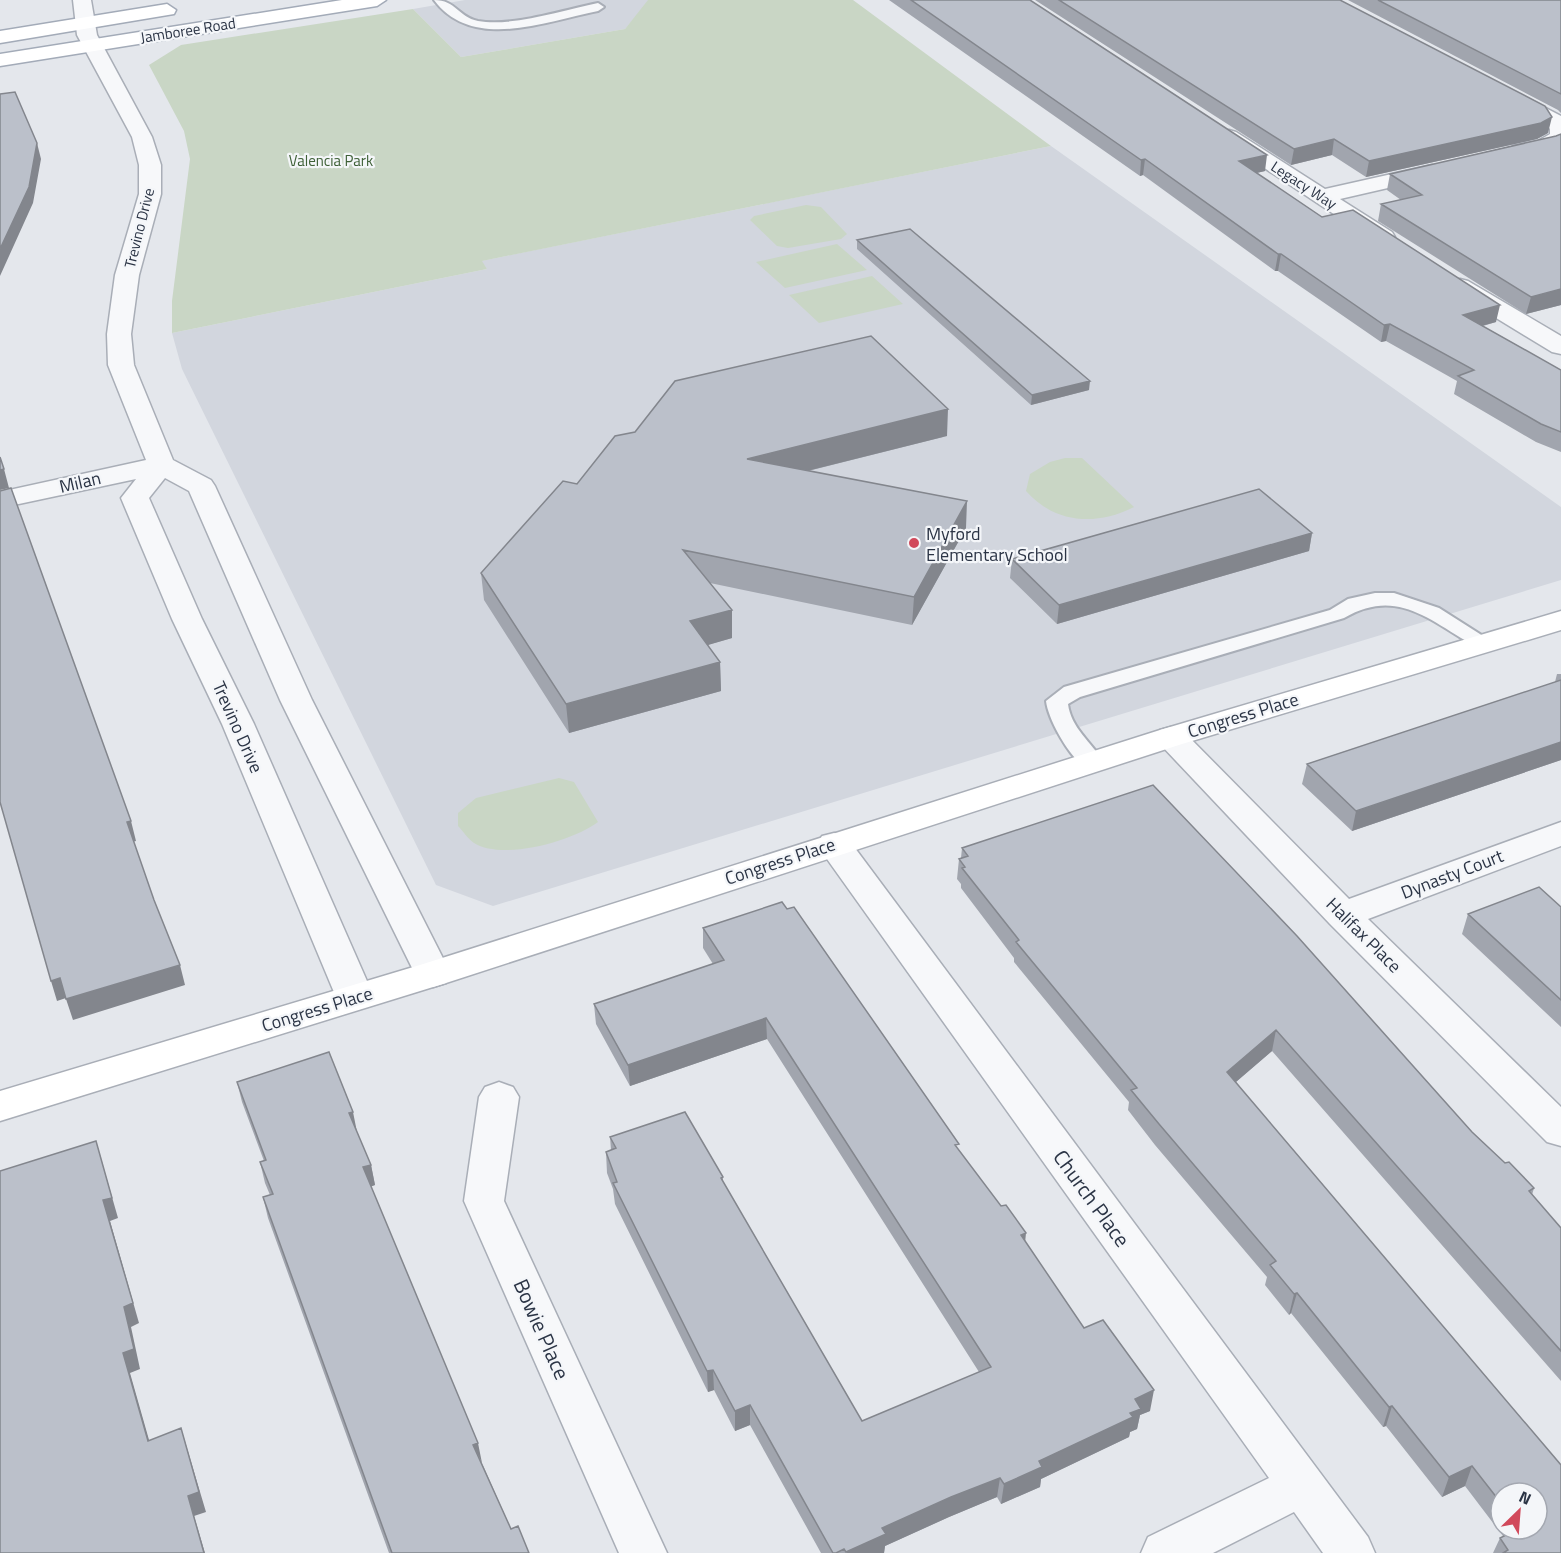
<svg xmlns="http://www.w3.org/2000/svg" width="1561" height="1553" font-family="'Titillium Web',sans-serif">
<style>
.built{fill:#d2d6de}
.green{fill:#c9d6c5}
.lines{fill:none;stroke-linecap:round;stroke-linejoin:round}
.lane-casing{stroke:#a9aeb7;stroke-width:4}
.street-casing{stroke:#a9aeb7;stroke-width:3}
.secondary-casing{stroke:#a9aeb7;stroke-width:3}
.primary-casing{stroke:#a3abb8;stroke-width:3}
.lane{fill:#f7f8fa;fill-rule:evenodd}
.street{fill:#f7f8fa;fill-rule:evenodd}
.secondary{fill:#fff;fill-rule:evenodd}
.primary{fill:#fff;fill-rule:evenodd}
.wall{fill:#a1a5ae;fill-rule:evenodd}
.shaded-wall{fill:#83868d}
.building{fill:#bbc0ca;stroke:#83868d;stroke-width:1.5}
.poi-dot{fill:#d1495b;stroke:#f4f6f9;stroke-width:2}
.labels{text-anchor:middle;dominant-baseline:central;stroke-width:4.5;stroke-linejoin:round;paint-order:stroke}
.far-street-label{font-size:15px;fill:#2b3445;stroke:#f4f6f9}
.far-park-label{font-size:15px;fill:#3f6138;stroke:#f4f6f9}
.street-label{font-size:18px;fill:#2b3445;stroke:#f4f6f9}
.poi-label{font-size:18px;fill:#2b3445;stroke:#f4f6f9;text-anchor:start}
.near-street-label{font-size:21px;fill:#2b3445;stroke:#f4f6f9}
</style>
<rect width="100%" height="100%" fill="#e4e7ec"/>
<path class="built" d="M465,0H648L649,1L625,29L461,57L413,9Z
M1051,146L1561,507V580L493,906L436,885L182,369L172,333L487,269L481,261Z"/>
<path class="green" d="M648,0H853L1051,146L482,261L487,269L172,333V301L190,159L184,131L149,65L181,45L413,9L461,57L625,29Z
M806,205L821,207L847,234L841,239L788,248L777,246L750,220L754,216Z
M837,244L867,270L785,288L756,262Z
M872,276L903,304L819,323L789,295Z
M1065,458H1082L1134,507C1097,526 1055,524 1026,491L1030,474L1050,462Z
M559,778L574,782L598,822C573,841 503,861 474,843C468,839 463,831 458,826V813L476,798Z"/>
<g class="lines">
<defs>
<path id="lane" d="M434,0C456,0 458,17 478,21C513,27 563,10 598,3L604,7L598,11C546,21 473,52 434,0Z
M1375,593H1394L1439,608L1494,643L1491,647C1479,651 1472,644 1461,638C1420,612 1390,591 1344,618L1080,697L1068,704C1071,728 1091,742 1104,762L1101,767C1096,768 1091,770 1086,767C1070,759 1048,719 1046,701L1064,687L1330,610L1348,599Z"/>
<path id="street" d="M73,0H91L97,35L152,137L161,165V194L139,275L131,334L134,365L173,460L211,480L215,486L312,700L451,974L446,983L433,987L420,983L415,974L280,700L189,491L165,478L149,498L202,619L254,724L374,997L368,1006L355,1010L342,1006L336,997L222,724L172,619L121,498L136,479L0,508V492L146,460L108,365L107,334L115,275L139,194V165L132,137L77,35Z
M1511,90L1561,116V145C1548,153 1528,159 1513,156L1510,151L1513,146L1538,141L1550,134V129L1543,120L1504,100L1501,96L1504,92Z
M1229,130L1236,132L1325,189L1432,165L1440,166L1443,171L1440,176L1340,199L1392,232L1395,237L1392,242H1376L1222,140L1219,136L1222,132Z
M1460,279L1468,281L1561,336V354L1552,352L1452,291L1448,286L1452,281Z
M1171,727L1182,730L1349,899L1561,822V846L1368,919L1561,1107V1146L1547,1142L1330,924L1160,744L1155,737L1160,730Z
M834,833L846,836L1368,1537L1375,1553H1323L1294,1512L1213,1553H1141L1148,1537L1269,1478L822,852L817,844L822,836Z
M499,1082L513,1087L519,1097L504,1201L667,1553H619L464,1201L479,1097L485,1087Z"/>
<path id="secondary" d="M1561,611V630L1182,744L446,983L0,1121V1091L420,965L1160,730Z"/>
<path id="primary" d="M342,0H386L377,6L0,66V54Z
M167,4L176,10L174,14L0,43V31Z"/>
</defs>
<use href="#lane" class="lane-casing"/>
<use href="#street" class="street-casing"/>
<use href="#secondary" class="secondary-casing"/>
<use href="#primary" class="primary-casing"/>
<use href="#lane" class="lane"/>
<use href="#street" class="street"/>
<use href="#secondary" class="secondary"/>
<use href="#primary" class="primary"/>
</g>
<path class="wall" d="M889,0H1030L1265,171L1256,173L1322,217L1496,322L1483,326L1561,370V452L1536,442L1454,394L1457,381L1386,341L1381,342L1278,271H1275L1143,175L1140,176Z
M1035,0H1340L1548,133L1537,139L1366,177L1332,155L1291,165Z
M1348,0H1561V113L1558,110Z
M1556,136L1561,305L1526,314L1378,221L1381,204L1401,200L1387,190L1390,174Z
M857,240L1089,390L1031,405L857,249Z
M947,436L808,471L966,528L912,625L710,583L732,610V638L707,645L720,662L721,691L569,733L484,600L481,573L577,484Z
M1312,533L1309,551L1057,624L1010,578L1012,559Z
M1557,674H1561V760L1352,831L1302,784L1307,764L1555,682Z
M962,848L1472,1132L1505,1163L1534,1188L1532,1195L1561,1228V1381L1272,1051L1236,1082L1561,1553H1493L1500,1538L1503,1536L1465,1486L1442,1497L1386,1426L1383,1427L1291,1313L1289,1315L1265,1285L1267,1277L1155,1145L1128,1110L1129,1102L1014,962V958L961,888V884L957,879L959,859L961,858ZM1501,1493L1537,1529H1501Z
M1561,907V1027L1462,934L1468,914Z
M703,928L959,1150L1025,1242L1084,1328L1150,1411L1140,1415L1137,1429L1130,1432L1129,1437L1041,1479L1040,1487L1001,1504L997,1497L949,1517L885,1546L884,1553H821L750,1425L735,1431L714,1390L708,1392L615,1204L613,1189L607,1173L606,1152L611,1150L610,1137L723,1177V1182L862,1421L979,1372L767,1039L630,1086L596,1024L594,1004L713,964L703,948Z
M237,1082L357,1132L371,1165L375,1185L371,1186L482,1463L511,1529L529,1553H389L268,1218L263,1197L270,1195L265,1183L260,1162L264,1161L242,1102Z"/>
<path class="shaded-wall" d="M1552,117L1548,133L1537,139L1366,177L1369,161Z
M1334,139L1332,155L1291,165L1294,149Z
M37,143L41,159L33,203L0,276V249Z
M1267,155L1265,171L1236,178L1239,161Z
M1145,159L1143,175L1140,176L1141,160Z
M1278,254H1281L1278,271H1275Z
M1561,289V305L1526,314L1531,297Z
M1500,305L1496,322L1459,332L1463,315Z
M1390,324L1386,341L1381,342L1384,325Z
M1090,381L1089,390L1031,405L1032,395Z
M948,409L947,436L747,486V459Z
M4,469L9,488L0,490V470Z
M967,501L966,528L912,625L914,597Z
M1312,533L1309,551L1057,624L1059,605Z
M732,610V638L691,650L690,621Z
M720,662L721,691L569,733L566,704Z
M1561,742V760L1352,831L1356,811Z
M131,821L136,841L132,842L127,822Z
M180,965L185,985L73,1020L66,999Z
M60,978L66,998L57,1001L51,981Z
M766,1018L767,1039L630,1086L628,1065Z
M1276,1030L1272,1051L1223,1093L1227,1072Z
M353,1112L357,1132L349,1113Z
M96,1141L118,1218L110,1221L139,1323L131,1327L140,1369L130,1373L155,1461L148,1441L123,1353L124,1307L103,1200Z
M371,1165L375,1185L367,1188L363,1167Z
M1026,1233L1024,1253L1021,1235Z
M1297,1293L1291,1313L1289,1315L1294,1294Z
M713,1370L714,1390L708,1392L707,1371Z
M1154,1390L1150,1411L1140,1415L1137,1429L1130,1432L1129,1437L1041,1479L1040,1487L1001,1504L1004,1484L1135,1399Z
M750,1405V1425L735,1431V1411Z
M1392,1406L1386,1426L1383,1427L1389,1407Z
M181,1428L206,1512L194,1516L205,1553H204L188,1496Z
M478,1443L482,1463L473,1445Z
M1472,1466L1465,1486L1442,1497L1449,1477Z
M1000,1478L997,1497L949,1517L885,1546L884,1553H846L882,1528L951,1497Z"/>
<path class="building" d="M911,0H1030L1267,155L1239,161L1322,217L1353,210L1500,305L1463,315L1561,370V432L1541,424L1458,376L1474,370L1390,324L1384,325L1281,254H1278L1145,159L1141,160L1128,151Z
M1059,0H1340L1545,106L1552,117L1541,123L1369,161L1334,139L1294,149Z
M1378,0H1561V94Z
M15,92L37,143L29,187L0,249V94Z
M1561,134V289L1531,297L1381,204L1422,195L1390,174L1556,136Z
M910,229L1090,381L1032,395L857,240Z
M871,336L948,409L747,459L967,501L914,597L683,550L732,610L690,621L720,662L566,704L481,573L563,481L577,484L615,436L635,432L675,381Z
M0,457L4,469L0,470Z
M11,488L131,821L127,822L154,900L180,965L66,999L60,978L51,981L0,802V491Z
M1259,489L1312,533L1059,605L1012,559Z
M1561,680V742L1356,811L1307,764Z
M1153,785L1297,936L1472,1132L1505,1163L1509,1162L1534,1188L1529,1191L1561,1228V1351L1276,1030L1227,1072L1561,1465V1553H1503L1508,1550L1500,1538L1518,1529H1537V1493H1501V1503L1472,1466L1449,1477L1392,1406L1389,1407L1297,1293L1294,1294L1270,1265L1276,1261L1159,1124L1131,1090L1137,1088L1016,942L1019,940L962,868L965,867L959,859L968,856L962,848Z
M1539,887L1561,907V1000L1468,914Z
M782,902L787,909L794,907L959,1144L955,1145L1001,1206L1006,1205L1026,1233L1021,1235L1084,1328L1103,1320L1154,1390L1135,1399L1141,1409L1130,1413L1133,1417L1039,1461L1042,1467L1004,1484L1000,1478L951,1497L882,1528L886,1534L846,1552L844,1549L836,1553H833L750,1405L735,1411L713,1370L707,1371L613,1183L617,1182L606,1152L616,1148L610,1137L685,1112L723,1177L721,1178L862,1421L991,1367L766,1018L628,1065L594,1004L724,960L703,928Z
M329,1052L353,1112L349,1113L371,1165L363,1167L478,1443L473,1445L511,1529L518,1526L529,1553H392L263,1197L273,1194L260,1162L266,1160L237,1082Z
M96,1141L112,1198L103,1200L133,1303L124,1307L134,1349L123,1353L148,1441L181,1428L199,1492L188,1496L204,1553H0V1171Z"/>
<circle class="poi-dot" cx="914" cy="543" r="6"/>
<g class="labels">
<g class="far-street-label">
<text transform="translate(188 30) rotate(-9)">Jamboree Road</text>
<text transform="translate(1304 185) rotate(33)">Legacy Way</text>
<text transform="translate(139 228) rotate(-76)">Trevino Drive</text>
</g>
<g class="far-park-label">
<text x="331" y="160">Valencia Park</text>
</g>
<g class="street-label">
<text transform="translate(80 482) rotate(-13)">Milan</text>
<text transform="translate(1243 715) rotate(-17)">Congress Place</text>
<text transform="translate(238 727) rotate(66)">Trevino Drive</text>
<text transform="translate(780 861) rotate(-18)">Congress Place</text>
<text transform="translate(1452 874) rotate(-21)">Dynasty Court</text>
<text transform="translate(1364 935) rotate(45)">Halifax Place</text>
<text transform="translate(317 1009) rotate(-17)">Congress Place</text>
</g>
<g class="poi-label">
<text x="926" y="533">Myford<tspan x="926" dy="21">Elementary School</tspan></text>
</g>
<g class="near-street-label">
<text transform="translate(1092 1198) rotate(54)">Church Place</text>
<text transform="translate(542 1329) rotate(66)">Bowie Place</text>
</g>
</g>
<g transform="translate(1519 1511) rotate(25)"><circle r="28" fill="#f4f6f9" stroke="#a4a8b1" stroke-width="1.5"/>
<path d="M0-4.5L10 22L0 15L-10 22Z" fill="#d1495b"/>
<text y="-9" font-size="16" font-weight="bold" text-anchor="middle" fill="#2b3445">N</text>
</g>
</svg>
